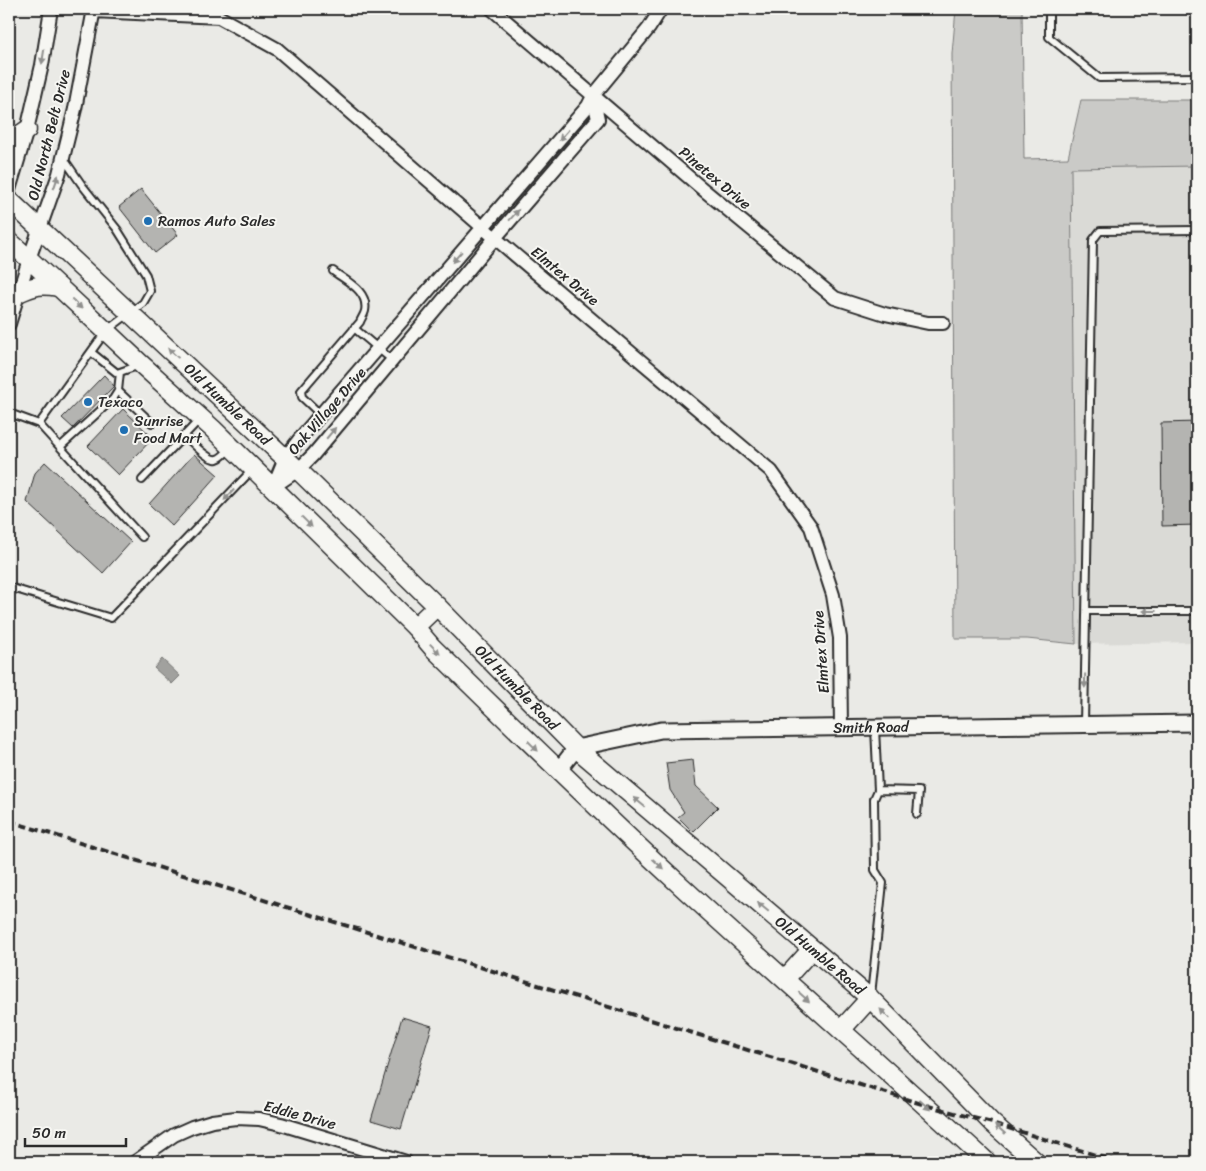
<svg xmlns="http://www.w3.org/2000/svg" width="1206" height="1171" font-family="Sriracha,sans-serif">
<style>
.built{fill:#dadad6}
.green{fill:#cacac7;stroke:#7a7a79}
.water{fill:#a1a19e;stroke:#727270}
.building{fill:#b4b4b1;stroke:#2b2b2b}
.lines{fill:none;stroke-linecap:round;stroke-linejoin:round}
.service-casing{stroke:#2b2b2b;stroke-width:10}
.minor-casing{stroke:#2b2b2b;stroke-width:16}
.tertiary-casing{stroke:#2b2b2b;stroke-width:19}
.secondary-casing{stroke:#2b2b2b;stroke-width:21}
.service{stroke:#f6f6f2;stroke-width:6}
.minor{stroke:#f6f6f2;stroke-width:12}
.tertiary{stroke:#f6f6f2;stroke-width:15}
.secondary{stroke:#f6f6f2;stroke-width:18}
.rail{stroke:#2b2b2b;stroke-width:4;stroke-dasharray:8 4;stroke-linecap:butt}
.oneway{fill:#90908e}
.poi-dot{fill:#1f6fb2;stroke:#f6f6f2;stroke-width:2}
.labels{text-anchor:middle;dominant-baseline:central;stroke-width:4;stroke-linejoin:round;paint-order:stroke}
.street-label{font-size:15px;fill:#2b2b2b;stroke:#f6f6f2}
.poi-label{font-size:15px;fill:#2b2b2b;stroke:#f6f6f2;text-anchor:start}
</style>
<rect width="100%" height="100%" fill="#eaeae6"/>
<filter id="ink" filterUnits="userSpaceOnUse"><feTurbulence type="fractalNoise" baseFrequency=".02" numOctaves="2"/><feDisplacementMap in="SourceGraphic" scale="10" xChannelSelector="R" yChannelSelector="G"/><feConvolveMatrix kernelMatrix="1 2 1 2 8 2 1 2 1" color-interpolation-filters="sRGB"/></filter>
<g filter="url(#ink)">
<path class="built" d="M1197,166V642L1076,644L1071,167Z"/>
<path class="green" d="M956,9H1022L1024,159L1068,158L1081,100H1197V166L1071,168L1076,644L1027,639H955L952,54Z"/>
<path class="water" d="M162,659L180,676L172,684L154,668Z"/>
<path class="building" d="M141,189L178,235L155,253L119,207Z
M104,375L114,386L73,428L62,418Z
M123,409L153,438L118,475L88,446Z
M1197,422V525L1162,526L1161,423Z
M194,454L218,475L172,526L149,504Z
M45,462L131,542L103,573L27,502L35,473Z
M693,760L696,786L718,807L693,832L678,817L684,812L670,790L666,763Z
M402,1017L432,1026L401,1129L371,1120Z"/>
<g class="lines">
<defs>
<path id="service" d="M1049,9V37L1099,78L1197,77
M354,328L392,360
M91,352L117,373L140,365
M118,391L152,423
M9,413L39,424L142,537
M321,415L302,397L301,391L360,322C361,319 364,315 365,311C369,291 346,281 333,271
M39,424L106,331L143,303L150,291L146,275L117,229L82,185L64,159
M184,435C191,441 208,461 217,459C222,458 226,452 230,449
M60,447L113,399L118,391L120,372
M142,480L200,419
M9,587L111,618L253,469
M1087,611H1197
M1084,724L1093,240L1100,231L1197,230
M878,790L919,791L917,814
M871,995L883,883L875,870L874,799L878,790L875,728"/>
<path id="minor" d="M492,9L699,186L835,298L885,314L928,323H943
M94,11L219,17L277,49L495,238L771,471L811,527L833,595L840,638L841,728
M9,190L27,130L42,65L51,9
M9,324L29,259L59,174L75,109L94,9
M273,487L285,458L302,436L588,106L593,96L649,28L661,9
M273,487L298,470L313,455L495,238L598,119L593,96
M135,1162L174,1135L192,1127L212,1121L236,1118L259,1119L281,1124L406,1162"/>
<g id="tertiary">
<path id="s1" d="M558,771L576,748L661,730L1197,723"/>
</g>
<g id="secondary">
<path d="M9,142L27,130"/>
<path id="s2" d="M9,200L285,458L298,470L437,606L576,748L870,998L992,1123L1036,1162"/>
<path d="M9,241L29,259L141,364L213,429L415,627L432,647C514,727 595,807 679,884C781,978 885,1068 987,1162"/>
<path d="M18,293C36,285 40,284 59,287"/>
<path d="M415,627L437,606"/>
<path d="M785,979L812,949"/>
<path d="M841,1030L870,998"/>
</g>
</defs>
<use href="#service" class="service-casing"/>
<use href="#minor" class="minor-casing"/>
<use href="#tertiary" class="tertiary-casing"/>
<use href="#secondary" class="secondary-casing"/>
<use href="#service" class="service"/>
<use href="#minor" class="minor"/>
<use href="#tertiary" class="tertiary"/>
<use href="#secondary" class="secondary"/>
<path class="rail" d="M9,821L925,1105L992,1123L1118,1162"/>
</g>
<defs><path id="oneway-solid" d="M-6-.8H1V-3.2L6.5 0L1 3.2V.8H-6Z" transform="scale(1.25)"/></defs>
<g class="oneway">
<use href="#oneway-solid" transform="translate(43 57) rotate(99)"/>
<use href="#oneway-solid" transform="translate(564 135) rotate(131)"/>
<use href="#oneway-solid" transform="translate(56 182) rotate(-71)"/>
<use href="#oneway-solid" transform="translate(514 215) rotate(-49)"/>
<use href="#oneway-solid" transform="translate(457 257) rotate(131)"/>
<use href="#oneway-solid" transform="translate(77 304) rotate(44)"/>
<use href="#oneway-solid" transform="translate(173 353) rotate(-137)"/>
<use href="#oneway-solid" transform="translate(331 433) rotate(-50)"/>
<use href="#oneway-solid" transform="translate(229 495) rotate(133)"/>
<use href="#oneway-solid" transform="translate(307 522) rotate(45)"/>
<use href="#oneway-solid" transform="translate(1149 611) rotate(-180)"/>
<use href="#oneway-solid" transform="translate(435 649) rotate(46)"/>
<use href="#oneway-solid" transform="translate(1085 681) rotate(91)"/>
<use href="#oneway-solid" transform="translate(533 746) rotate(45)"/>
<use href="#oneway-solid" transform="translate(639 802) rotate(-140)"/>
<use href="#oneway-solid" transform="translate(658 864) rotate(43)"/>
<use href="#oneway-solid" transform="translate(763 907) rotate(-140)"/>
<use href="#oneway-solid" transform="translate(804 997) rotate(42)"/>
<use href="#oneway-solid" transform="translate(885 1014) rotate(-134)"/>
<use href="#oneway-solid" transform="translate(925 1105) rotate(42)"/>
<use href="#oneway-solid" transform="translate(1000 1129) rotate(-138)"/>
</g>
</g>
<g class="poi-dot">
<circle cx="148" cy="221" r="5"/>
<circle cx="88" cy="402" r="5"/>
<circle cx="124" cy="430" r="5"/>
</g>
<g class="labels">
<g class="street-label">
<text transform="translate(49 135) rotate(-76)">Old North Belt Drive</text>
<text transform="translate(715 178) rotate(40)">Pinetex Drive</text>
<text transform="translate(565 276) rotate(40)">Elmtex Drive</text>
<text stroke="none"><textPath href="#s2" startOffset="299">Old Humble Road</textPath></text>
<text transform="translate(327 411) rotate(-49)">Oak Village Drive</text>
<text transform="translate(821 652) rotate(-94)">Elmtex Drive</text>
<text stroke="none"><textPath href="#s2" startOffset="704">Old Humble Road</textPath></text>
<text stroke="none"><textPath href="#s1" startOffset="326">Smith Road</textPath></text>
<text stroke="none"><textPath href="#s2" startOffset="1109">Old Humble Road</textPath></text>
<text transform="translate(300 1115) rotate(15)">Eddie Drive</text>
</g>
<g class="poi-label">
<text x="158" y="221">Ramos Auto Sales</text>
<text x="98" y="402">Texaco</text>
<text x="134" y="421">Sunrise<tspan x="134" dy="17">Food Mart</tspan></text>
</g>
</g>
<rect width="1206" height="1171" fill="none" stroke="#f6f6f2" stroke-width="30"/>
<rect x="15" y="15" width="1176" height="1141" fill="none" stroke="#2b2b2b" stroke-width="2" filter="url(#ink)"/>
<path d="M25 1138v8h101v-8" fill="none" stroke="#2b2b2b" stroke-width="2.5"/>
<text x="32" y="1138" font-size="15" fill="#2b2b2b" stroke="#f6f6f2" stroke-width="4" paint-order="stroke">50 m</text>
</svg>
